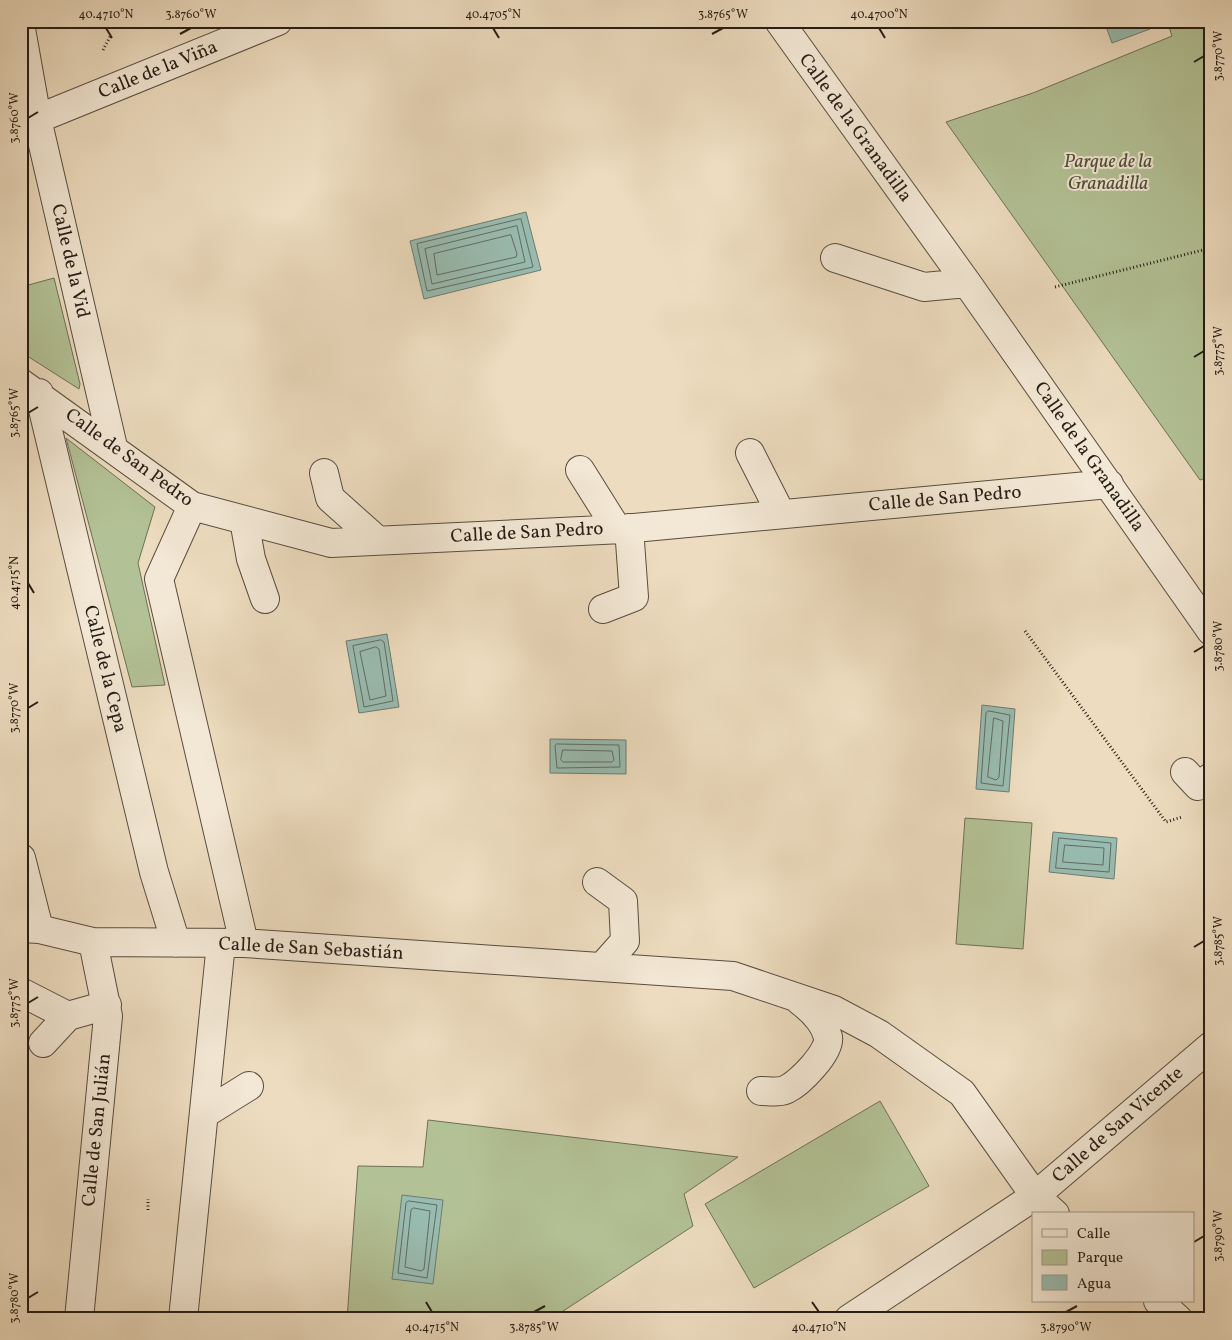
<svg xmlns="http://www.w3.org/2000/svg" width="1232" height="1340" font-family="Vollkorn,serif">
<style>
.green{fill:#b3c296;stroke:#6c7056}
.water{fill:#99bcb1;stroke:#6b7c73}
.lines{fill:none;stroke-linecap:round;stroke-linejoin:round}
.shore{stroke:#606c63;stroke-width:1}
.minor-casing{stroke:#584d40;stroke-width:30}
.path{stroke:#261d15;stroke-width:3;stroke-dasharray:1 2.5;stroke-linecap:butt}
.minor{stroke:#f3e8d5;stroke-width:28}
.ticks{fill:none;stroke:#261d15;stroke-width:2}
.labels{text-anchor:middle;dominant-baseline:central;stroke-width:4;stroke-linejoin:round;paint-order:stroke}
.street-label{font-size:19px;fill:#261d15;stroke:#f3e8d5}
.park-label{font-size:19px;font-style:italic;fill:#504f3c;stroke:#f3e8d5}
.neatline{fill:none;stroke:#261d15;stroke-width:2}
.ticks-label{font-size:12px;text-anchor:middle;fill:#261d15}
</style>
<rect width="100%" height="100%" fill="#eddcbf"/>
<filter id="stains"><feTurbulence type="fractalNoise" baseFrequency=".004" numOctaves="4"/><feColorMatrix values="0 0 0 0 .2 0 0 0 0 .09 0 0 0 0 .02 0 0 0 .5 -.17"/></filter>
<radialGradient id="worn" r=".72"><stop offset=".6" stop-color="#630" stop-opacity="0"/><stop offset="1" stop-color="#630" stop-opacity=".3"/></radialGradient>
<path class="green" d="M1167,21H1211V476L1200,480L946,122L1033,93L1172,36Z
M54,278L80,384L79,389L21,352V287Z
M66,438L155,507L138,563L165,685L132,687Z
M965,818L1032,823L1023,949L956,944Z
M880,1101L929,1186L754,1288L705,1204Z
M428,1120L738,1157L684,1194L693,1226L551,1319H347L358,1166L423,1167Z"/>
<path class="water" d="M1104,21H1147L1150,29L1112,43Z
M526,212L541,270L424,299L410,241Z
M387,634L399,707L359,713L346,641Z
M982,705L1015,709L1009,792L976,789Z
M550,739L626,740V774L550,773Z
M1053,832L1117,838L1114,879L1049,872Z
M402,1195L443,1200L433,1284L392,1279Z"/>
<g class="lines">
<path class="shore" d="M521,219L533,267L427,291L417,244Z
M517,226L525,262L432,284L425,249Z
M511,235L517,254L516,257L437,275L434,254Z
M381,640L384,642L393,701L364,707L353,646Z
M376,647L379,649L386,696L370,700L360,652Z
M989,711L1010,715L1003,786L981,783L986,713Z
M994,718L1003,721L999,777L996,780L988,777Z
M557,744L619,745L620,767L557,768L555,746Z
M563,750L612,751L614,760L612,762H563L561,760Z
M1059,838L1111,843L1109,872L1056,868Z
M1065,845L1104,848L1103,865L1063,862Z
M409,1201L437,1205L427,1278L398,1273L406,1203Z
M414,1208L430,1211L424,1269L421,1271L405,1267L411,1210Z"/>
<defs>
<path id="minor" d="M779,21L967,283L1211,631
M21,29L37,119L113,447
M37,119L278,21
M835,258L924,287L967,283
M21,383L192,506L331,543L623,529L1109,484
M39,393L154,872L176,943
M750,453L781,514
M580,470L617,529
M324,473L330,498L377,540
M192,506L159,579L244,943
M244,520L251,559L265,599
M603,609L634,597L629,528
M1185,772L1198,786L1211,777
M21,858L39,929
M597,882L623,901L625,941L602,967
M21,928L39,929L93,942L244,943L733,976L834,1010L879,1034L962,1093L1035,1196L1055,1214
M21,992L68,1016L107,1005
M43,1043L68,1016
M761,1091C769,1091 780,1093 787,1089C800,1083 831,1051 828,1037C824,1021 812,1010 800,1001
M204,1114L249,1086
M1158,1301L1178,1319
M79,1319L108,1016L93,942
M183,1319L221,943
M849,1319L1035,1196L1211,1046"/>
</defs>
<use href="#minor" class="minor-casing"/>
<path class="path" d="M103,50L111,35
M1055,287L1211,248
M1025,631L1166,822L1182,817
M148,1210V1199"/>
<use href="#minor" class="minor"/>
</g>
<path class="ticks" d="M106,28L112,38M493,28L499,38M879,28L885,38M180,34L191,28M712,34L723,28M1194,62L1204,56M28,118L38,112M1194,357L1204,351M28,413L38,407M28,583L34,593M1194,652L1204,646M28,708L38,702M1194,947L1204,941M28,1003L38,997M1194,1242L1204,1236M28,1298L38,1292M426,1302L432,1312M812,1302L819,1312M534,1312L545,1306M1066,1312L1077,1306"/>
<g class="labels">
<g class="street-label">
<text transform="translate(158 70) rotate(-22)">Calle de la Viña</text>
<text transform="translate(855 128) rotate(54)">Calle de la Granadilla</text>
<text transform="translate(70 261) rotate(77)">Calle de la Vid</text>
<text transform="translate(1089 457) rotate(55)">Calle de la Granadilla</text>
<text transform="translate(129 458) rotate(36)">Calle de San Pedro</text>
<text transform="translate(945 499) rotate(-5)">Calle de San Pedro</text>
<text transform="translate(527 533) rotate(-3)">Calle de San Pedro</text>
<text transform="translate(105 669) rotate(76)">Calle de la Cepa</text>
<text transform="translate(311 949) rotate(3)">Calle de San Sebastián</text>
<text transform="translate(1118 1125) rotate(-41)">Calle de San Vicente</text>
<text transform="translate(97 1130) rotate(-84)">Calle de San Julián</text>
</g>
<g class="park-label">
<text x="1108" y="162">Parque de la<tspan x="1108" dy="22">Granadilla</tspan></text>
</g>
</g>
<rect width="1232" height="1340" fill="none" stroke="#eddcbf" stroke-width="55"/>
<rect x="1032" y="1212" width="162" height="90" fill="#f3e8d5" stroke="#a19788"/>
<rect x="1042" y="1229" width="25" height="8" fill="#f3e8d5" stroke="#a19788"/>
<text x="1077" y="1238" font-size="15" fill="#261d15">Calle</text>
<rect x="1042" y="1250" width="25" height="15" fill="#b3c296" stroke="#a19788"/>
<text x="1077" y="1262" font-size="15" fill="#261d15">Parque</text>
<rect x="1042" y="1275" width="25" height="15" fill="#99bcb1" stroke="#a19788"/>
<text x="1077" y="1288" font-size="15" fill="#261d15">Agua</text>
<rect x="28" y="28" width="1176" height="1284" class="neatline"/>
<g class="ticks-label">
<text x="106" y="18">40.4710°N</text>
<text x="191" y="18">3.8760°W</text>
<text x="493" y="18">40.4705°N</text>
<text x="723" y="18">3.8765°W</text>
<text x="879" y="18">40.4700°N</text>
<text transform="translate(1218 56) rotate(-90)" y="4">3.8770°W</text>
<text transform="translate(14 118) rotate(-90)" y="4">3.8760°W</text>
<text transform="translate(1218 351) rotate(-90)" y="4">3.8775°W</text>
<text transform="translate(14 413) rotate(-90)" y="4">3.8765°W</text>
<text transform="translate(14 583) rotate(-90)" y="4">40.4715°N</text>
<text transform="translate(1218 646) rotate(-90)" y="4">3.8780°W</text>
<text transform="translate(14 708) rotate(-90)" y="4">3.8770°W</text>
<text transform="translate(1218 941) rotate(-90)" y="4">3.8785°W</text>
<text transform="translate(14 1003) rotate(-90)" y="4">3.8775°W</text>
<text transform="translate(1218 1236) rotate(-90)" y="4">3.8790°W</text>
<text transform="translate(14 1298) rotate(-90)" y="4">3.8780°W</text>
<text x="432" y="1331">40.4715°N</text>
<text x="534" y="1331">3.8785°W</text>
<text x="819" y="1331">40.4710°N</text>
<text x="1066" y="1331">3.8790°W</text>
</g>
<rect width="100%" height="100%" filter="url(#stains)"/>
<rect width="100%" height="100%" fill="url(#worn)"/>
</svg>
